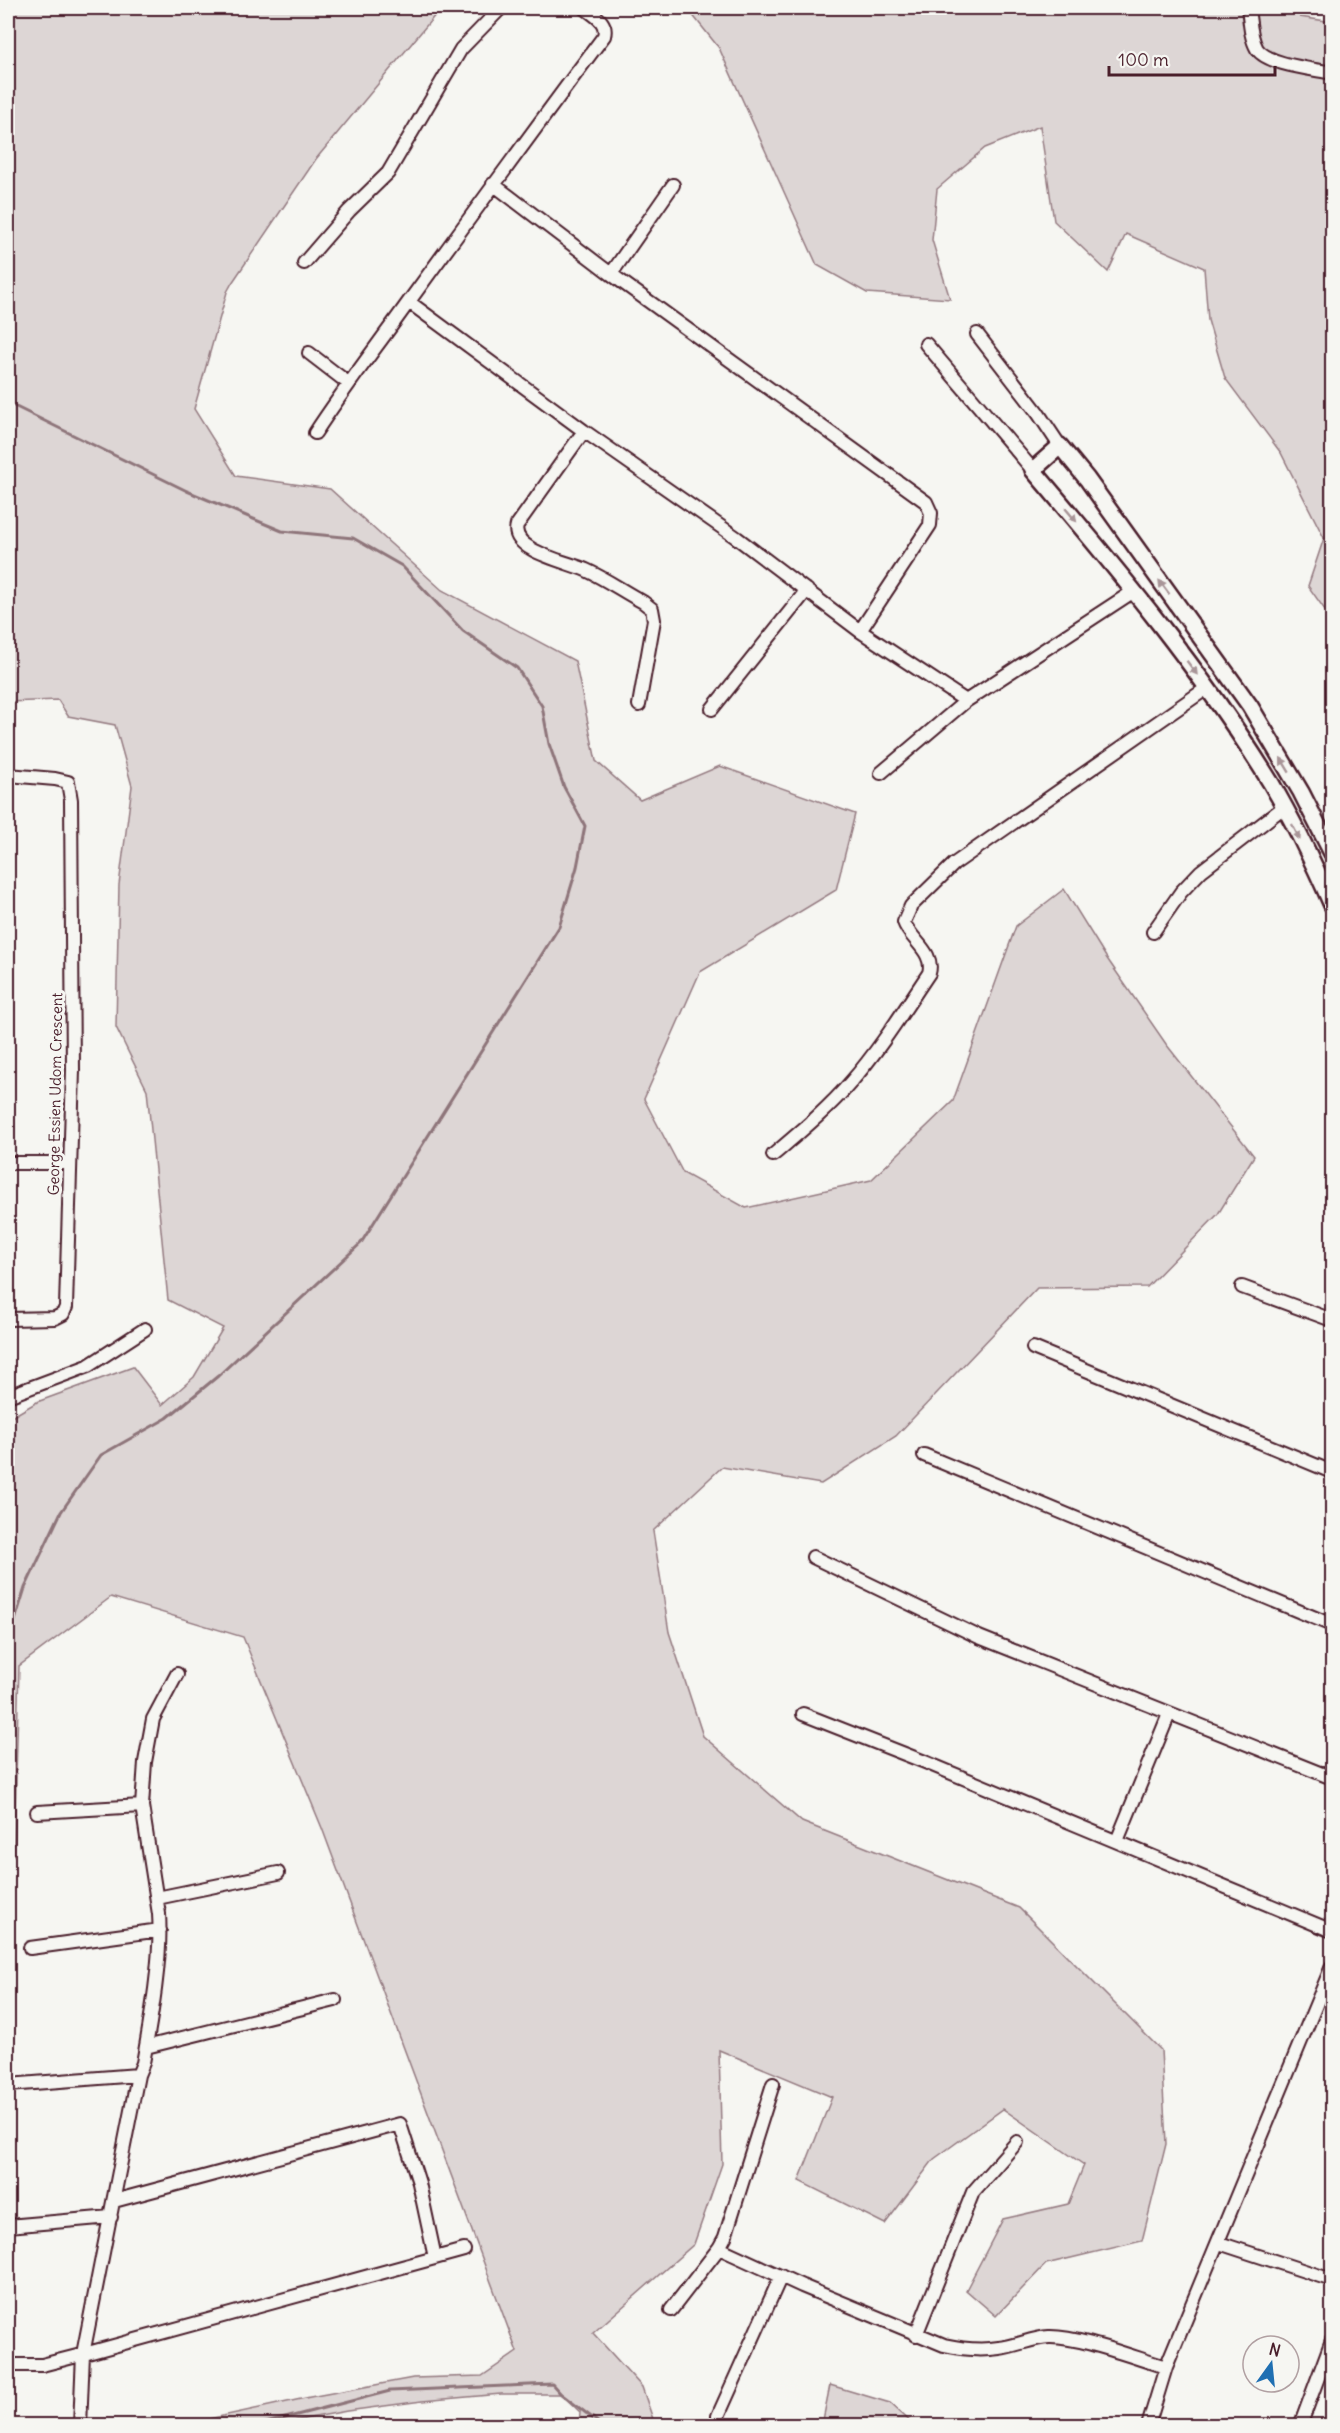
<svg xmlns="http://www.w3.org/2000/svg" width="1340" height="2433" font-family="Delius,sans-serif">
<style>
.green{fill:#ddd6d5;stroke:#947a80;stroke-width:1.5}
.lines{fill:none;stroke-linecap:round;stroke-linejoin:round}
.stream{stroke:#8e747a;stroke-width:3}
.minor-casing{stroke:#4a1f2b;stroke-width:16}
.tertiary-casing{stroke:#4a1f2b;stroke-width:20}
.minor{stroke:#f6f6f2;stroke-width:12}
.tertiary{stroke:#f6f6f2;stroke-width:15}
.oneway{fill:#a99598}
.labels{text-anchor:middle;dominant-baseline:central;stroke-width:6;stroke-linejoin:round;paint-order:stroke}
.street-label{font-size:15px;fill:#4a1f2b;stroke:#f6f6f2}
</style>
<rect width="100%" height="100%" fill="#f6f6f2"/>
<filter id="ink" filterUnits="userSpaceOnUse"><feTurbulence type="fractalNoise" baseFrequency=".0167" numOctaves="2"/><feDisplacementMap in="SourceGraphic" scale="12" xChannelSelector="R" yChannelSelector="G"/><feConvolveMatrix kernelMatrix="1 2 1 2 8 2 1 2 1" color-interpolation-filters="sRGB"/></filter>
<g filter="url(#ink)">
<path class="green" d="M8,8H441L316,159L232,283L227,292L194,409L236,476L330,489L442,590L575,661L596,761L640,800L720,766L855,814L836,890L700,972L644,1099L683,1173L746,1208L871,1180L953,1101L1016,926L1064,889L1106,957L1166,1044L1254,1156L1218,1214L1147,1287L1037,1288L896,1436L821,1484L722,1467L653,1531L669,1632L703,1736L802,1822L1019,1908L1161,2050L1166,2144L1142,2241L1046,2264L996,2316L966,2290L1003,2219L1068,2204L1084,2165L1003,2109L934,2159L885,2224L799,2181L832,2097L719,2050L722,2164L694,2244L593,2333L642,2387L655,2425H579L580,2412L561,2394H501L422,2401L347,2411L272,2425H181L310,2397L413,2378L482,2376L517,2352L322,1828L243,1637L111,1597L19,1666L14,1853L8,1862V1419L37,1402L133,1367L162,1405L194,1377L223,1328L168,1300L147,1090L116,1027L119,885L132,786L115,725L68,716L58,700L8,702Z
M687,8H1297L1300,17L1332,22V620L1308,586L1324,538L1281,453L1225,378L1208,320L1204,268L1126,234L1108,272L1054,221L1040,126L985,148L937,189L932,240L950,299L867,293L817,265L719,48Z
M830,2385L890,2403L914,2425H822Z"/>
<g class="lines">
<path class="stream" d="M8,403L187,491L282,531L353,538L402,566L463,631L517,668L542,706L549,744L564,787L585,826L577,867L559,927L361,1243L218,1376L167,1418L101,1455L61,1512L25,1588L8,1643
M254,2426L390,2391L552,2384L561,2394L603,2426"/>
<defs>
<path id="minor" d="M1248,8C1250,21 1250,37 1257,49C1268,65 1314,69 1332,73
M493,184L611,274L926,502L931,513L930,525L860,631
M304,263L349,211L388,173L461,49L501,8
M611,274L673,185
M409,302L584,431L737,538L860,631L966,701
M977,334L1038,413L1060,446
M926,344L1033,470
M309,353L348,383
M584,431L517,525C509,551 569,562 586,570C606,579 624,592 643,602L652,609L654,620L639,705
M315,433C345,387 378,345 410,300C474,212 538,124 604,36C608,22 595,16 585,8
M712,709L807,590
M881,773L966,701L1134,591
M8,775L55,779L68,782L71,800L73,1070L66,1307L63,1314L55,1318L8,1319
M1153,932L1181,892L1201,871L1284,807
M773,1155C800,1132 828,1109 851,1082C880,1049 904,1010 929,973C935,952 910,940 904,922L911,906L954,864L1207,688
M8,1163H69
M1242,1287L1332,1320
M1033,1348L1332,1472
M8,1396L88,1366L145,1329
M924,1455L1332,1625
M813,1557L979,1637L1332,1778
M803,1714L925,1762L1332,1931
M37,1812L142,1806
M1117,1841L1169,1714
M157,1898L278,1873
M30,1948L160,1930
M146,2047L335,2000
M8,2085L138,2075
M114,2201L400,2124L419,2183L434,2253
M8,2226L111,2217
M1219,2243L1332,2280
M719,2248L802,2286L944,2345C962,2349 980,2351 999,2348C1016,2346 1032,2338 1049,2337C1078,2336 1135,2358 1166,2367
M671,2310L719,2248L725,2237L773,2084
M916,2335L973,2192L1017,2142
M8,2365H42L77,2356L464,2250
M718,2416L781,2276
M80,2426L83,2354L138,2075L143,2063C151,2019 162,1957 159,1914L142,1806L145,1762L153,1719L177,1674
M1148,2426L1166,2367L1332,1966
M1300,2426L1332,2340"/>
<path id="tertiary" d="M1332,853L1301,792L1250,706L1087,479L1060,446L1033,470C1118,570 1202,671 1271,783C1294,822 1314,864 1332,905"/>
</defs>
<use href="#minor" class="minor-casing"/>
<use href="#tertiary" class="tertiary-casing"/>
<use href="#minor" class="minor"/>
<use href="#tertiary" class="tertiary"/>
</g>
<defs><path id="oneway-solid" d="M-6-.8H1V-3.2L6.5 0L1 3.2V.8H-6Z" transform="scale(1.5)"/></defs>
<g class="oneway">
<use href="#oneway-solid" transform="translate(1071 515) rotate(50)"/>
<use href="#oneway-solid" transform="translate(1164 587) rotate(-127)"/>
<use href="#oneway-solid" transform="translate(1192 668) rotate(53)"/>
<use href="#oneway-solid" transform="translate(1285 765) rotate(-121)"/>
<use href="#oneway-solid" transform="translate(1296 832) rotate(63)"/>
</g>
</g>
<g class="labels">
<g class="street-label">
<text transform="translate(55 1094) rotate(-89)">George Essien Udom Crescent</text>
</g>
</g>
<rect width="1340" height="2433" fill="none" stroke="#f6f6f2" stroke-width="30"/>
<rect x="15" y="15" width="1310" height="2403" fill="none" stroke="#4a1f2b" stroke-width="2" filter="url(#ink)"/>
<g transform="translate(1271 2364) rotate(15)"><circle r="28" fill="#f6f6f2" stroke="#b1a0a2" stroke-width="1.5"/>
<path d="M0-4.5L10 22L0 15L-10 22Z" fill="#1f6fb2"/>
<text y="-9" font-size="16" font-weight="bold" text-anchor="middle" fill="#4a1f2b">N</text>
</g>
<path d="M1109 66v9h166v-9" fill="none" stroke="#4a1f2b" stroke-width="3"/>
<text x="1118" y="66" font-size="18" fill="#4a1f2b" stroke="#f6f6f2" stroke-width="4.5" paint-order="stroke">100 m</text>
</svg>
